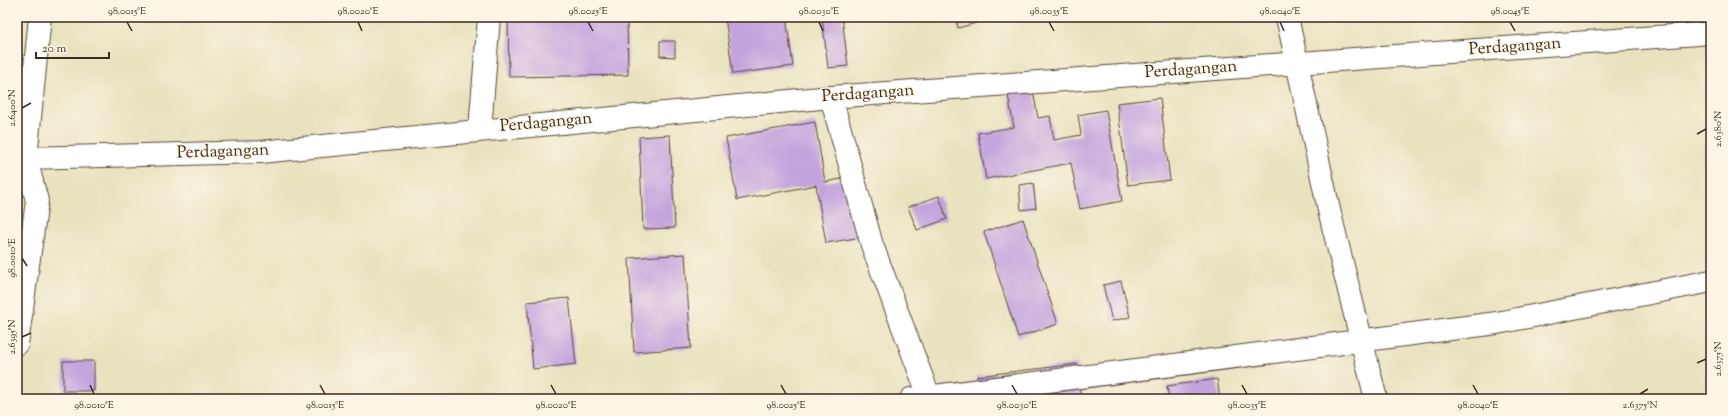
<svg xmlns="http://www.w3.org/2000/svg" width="1728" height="416" font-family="'Sorts Mill Goudy',serif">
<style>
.building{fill:#c5a4de}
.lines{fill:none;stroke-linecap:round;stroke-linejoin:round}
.minor-casing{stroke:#554636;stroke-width:24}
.minor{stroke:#fff;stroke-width:22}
.ticks{fill:none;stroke:#3b2a1e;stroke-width:1.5}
.labels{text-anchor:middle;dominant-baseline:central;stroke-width:3;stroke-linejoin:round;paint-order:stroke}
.street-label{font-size:17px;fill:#3b2a1e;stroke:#fcf5e5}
.neatline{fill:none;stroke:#3b2a1e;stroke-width:1.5}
.ticks-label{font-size:10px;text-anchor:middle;fill:#3b2a1e}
</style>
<rect width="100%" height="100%" fill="#fcf5e5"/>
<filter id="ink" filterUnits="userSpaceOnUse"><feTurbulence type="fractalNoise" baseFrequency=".025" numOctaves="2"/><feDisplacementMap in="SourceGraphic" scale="8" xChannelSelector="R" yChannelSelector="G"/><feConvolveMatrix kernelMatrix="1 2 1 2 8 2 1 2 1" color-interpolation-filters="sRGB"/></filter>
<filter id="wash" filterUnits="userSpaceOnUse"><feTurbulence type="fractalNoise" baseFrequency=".012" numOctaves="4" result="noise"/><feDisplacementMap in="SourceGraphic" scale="16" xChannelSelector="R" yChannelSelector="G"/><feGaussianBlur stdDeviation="0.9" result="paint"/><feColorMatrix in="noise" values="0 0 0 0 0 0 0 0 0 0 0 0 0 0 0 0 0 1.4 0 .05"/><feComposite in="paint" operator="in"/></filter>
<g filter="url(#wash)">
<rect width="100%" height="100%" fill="#e9e2bf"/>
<g id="blocks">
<path class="building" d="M508,17H627L628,75L509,77Z
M725,17H786L793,66L733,74Z
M822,17H842L848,66L828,68Z
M955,17H974L976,23L958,28Z
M660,41H675V57L660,56Z
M1032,85L1038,118L1050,116L1054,140L1081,135L1078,115L1106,110L1122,201L1080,209L1071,163L986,179L978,133L1014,127L1007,90Z
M17,88L28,89L25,108L17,107Z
M1160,98L1170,180L1128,185L1117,103Z
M815,122L825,182L852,177L862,237L826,243L816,185L737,200L726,138Z
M670,135L675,228L643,229L639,137Z
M1033,183L1036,208L1021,210L1019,185Z
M17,194L20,195L18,210H17Z
M939,196L947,219L917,230L908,207Z
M1023,219L1058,324L1018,337L984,232Z
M685,254L691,348L634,352L629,258Z
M1121,281L1130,317L1112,321L1103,285Z
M569,298L576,364L533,369L527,302Z
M63,361H94V391H63Z
M1077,364L1081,399H979L977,376Z
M1217,379L1220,399H1169L1167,386Z"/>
</g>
</g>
<g filter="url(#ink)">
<use href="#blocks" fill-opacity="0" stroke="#554636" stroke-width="1"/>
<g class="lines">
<defs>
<path id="minor" d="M1287,17L1329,210L1376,399
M831,97L872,245L930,399
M480,129L489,17
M26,158L260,152L831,97L1711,33
M17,344L37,201L26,158L40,17
M911,399L1497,323L1711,281"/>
</defs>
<use href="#minor" class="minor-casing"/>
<use href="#minor" class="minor"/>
</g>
</g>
<path class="ticks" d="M127,22L132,31M358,22L362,31M588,22L593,31M819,22L823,31M1049,22L1054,31M1280,22L1284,31M1510,22L1515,31M22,108L31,103M1697,134L1706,129M22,258L27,266M22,337L31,333M1697,363L1706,359M90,385L94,394M320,385L325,394M551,385L556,394M781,385L786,394M1012,385L1017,394M1242,385L1247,394M1473,385L1478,394M1640,394L1648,389"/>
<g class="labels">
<g class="street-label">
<text transform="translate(1515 47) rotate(-4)">Perdagangan</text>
<text transform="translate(1191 70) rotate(-4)">Perdagangan</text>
<text transform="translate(868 94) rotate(-4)">Perdagangan</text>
<text transform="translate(546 123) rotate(-5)">Perdagangan</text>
<text transform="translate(223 152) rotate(-2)">Perdagangan</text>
</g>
</g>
<rect width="1728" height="416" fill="none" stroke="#fcf5e5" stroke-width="44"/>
<path d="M36 52v6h73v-6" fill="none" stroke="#3b2a1e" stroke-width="2"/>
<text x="42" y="52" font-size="12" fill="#3b2a1e" stroke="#fcf5e5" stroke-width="3" paint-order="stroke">20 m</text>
<rect x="22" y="22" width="1684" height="372" class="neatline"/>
<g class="ticks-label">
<text x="127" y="14">98.0015°E</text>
<text x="358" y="14">98.0020°E</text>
<text x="588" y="14">98.0025°E</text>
<text x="819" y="14">98.0030°E</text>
<text x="1049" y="14">98.0035°E</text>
<text x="1280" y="14">98.0040°E</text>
<text x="1510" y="14">98.0045°E</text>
<text transform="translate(11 108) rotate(-90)" y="4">2.6400°N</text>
<text transform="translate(1717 129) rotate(-90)" y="4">2.6380°N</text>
<text transform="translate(11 258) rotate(-90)" y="4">98.0010°E</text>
<text transform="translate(11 337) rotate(-90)" y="4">2.6395°N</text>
<text transform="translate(1717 359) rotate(-90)" y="4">2.6375°N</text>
<text x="94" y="408">98.0010°E</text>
<text x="325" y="408">98.0015°E</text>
<text x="556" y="408">98.0020°E</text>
<text x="786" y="408">98.0025°E</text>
<text x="1017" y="408">98.0030°E</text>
<text x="1247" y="408">98.0035°E</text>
<text x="1478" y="408">98.0040°E</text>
<text x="1640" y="408">2.6375°N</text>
</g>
</svg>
